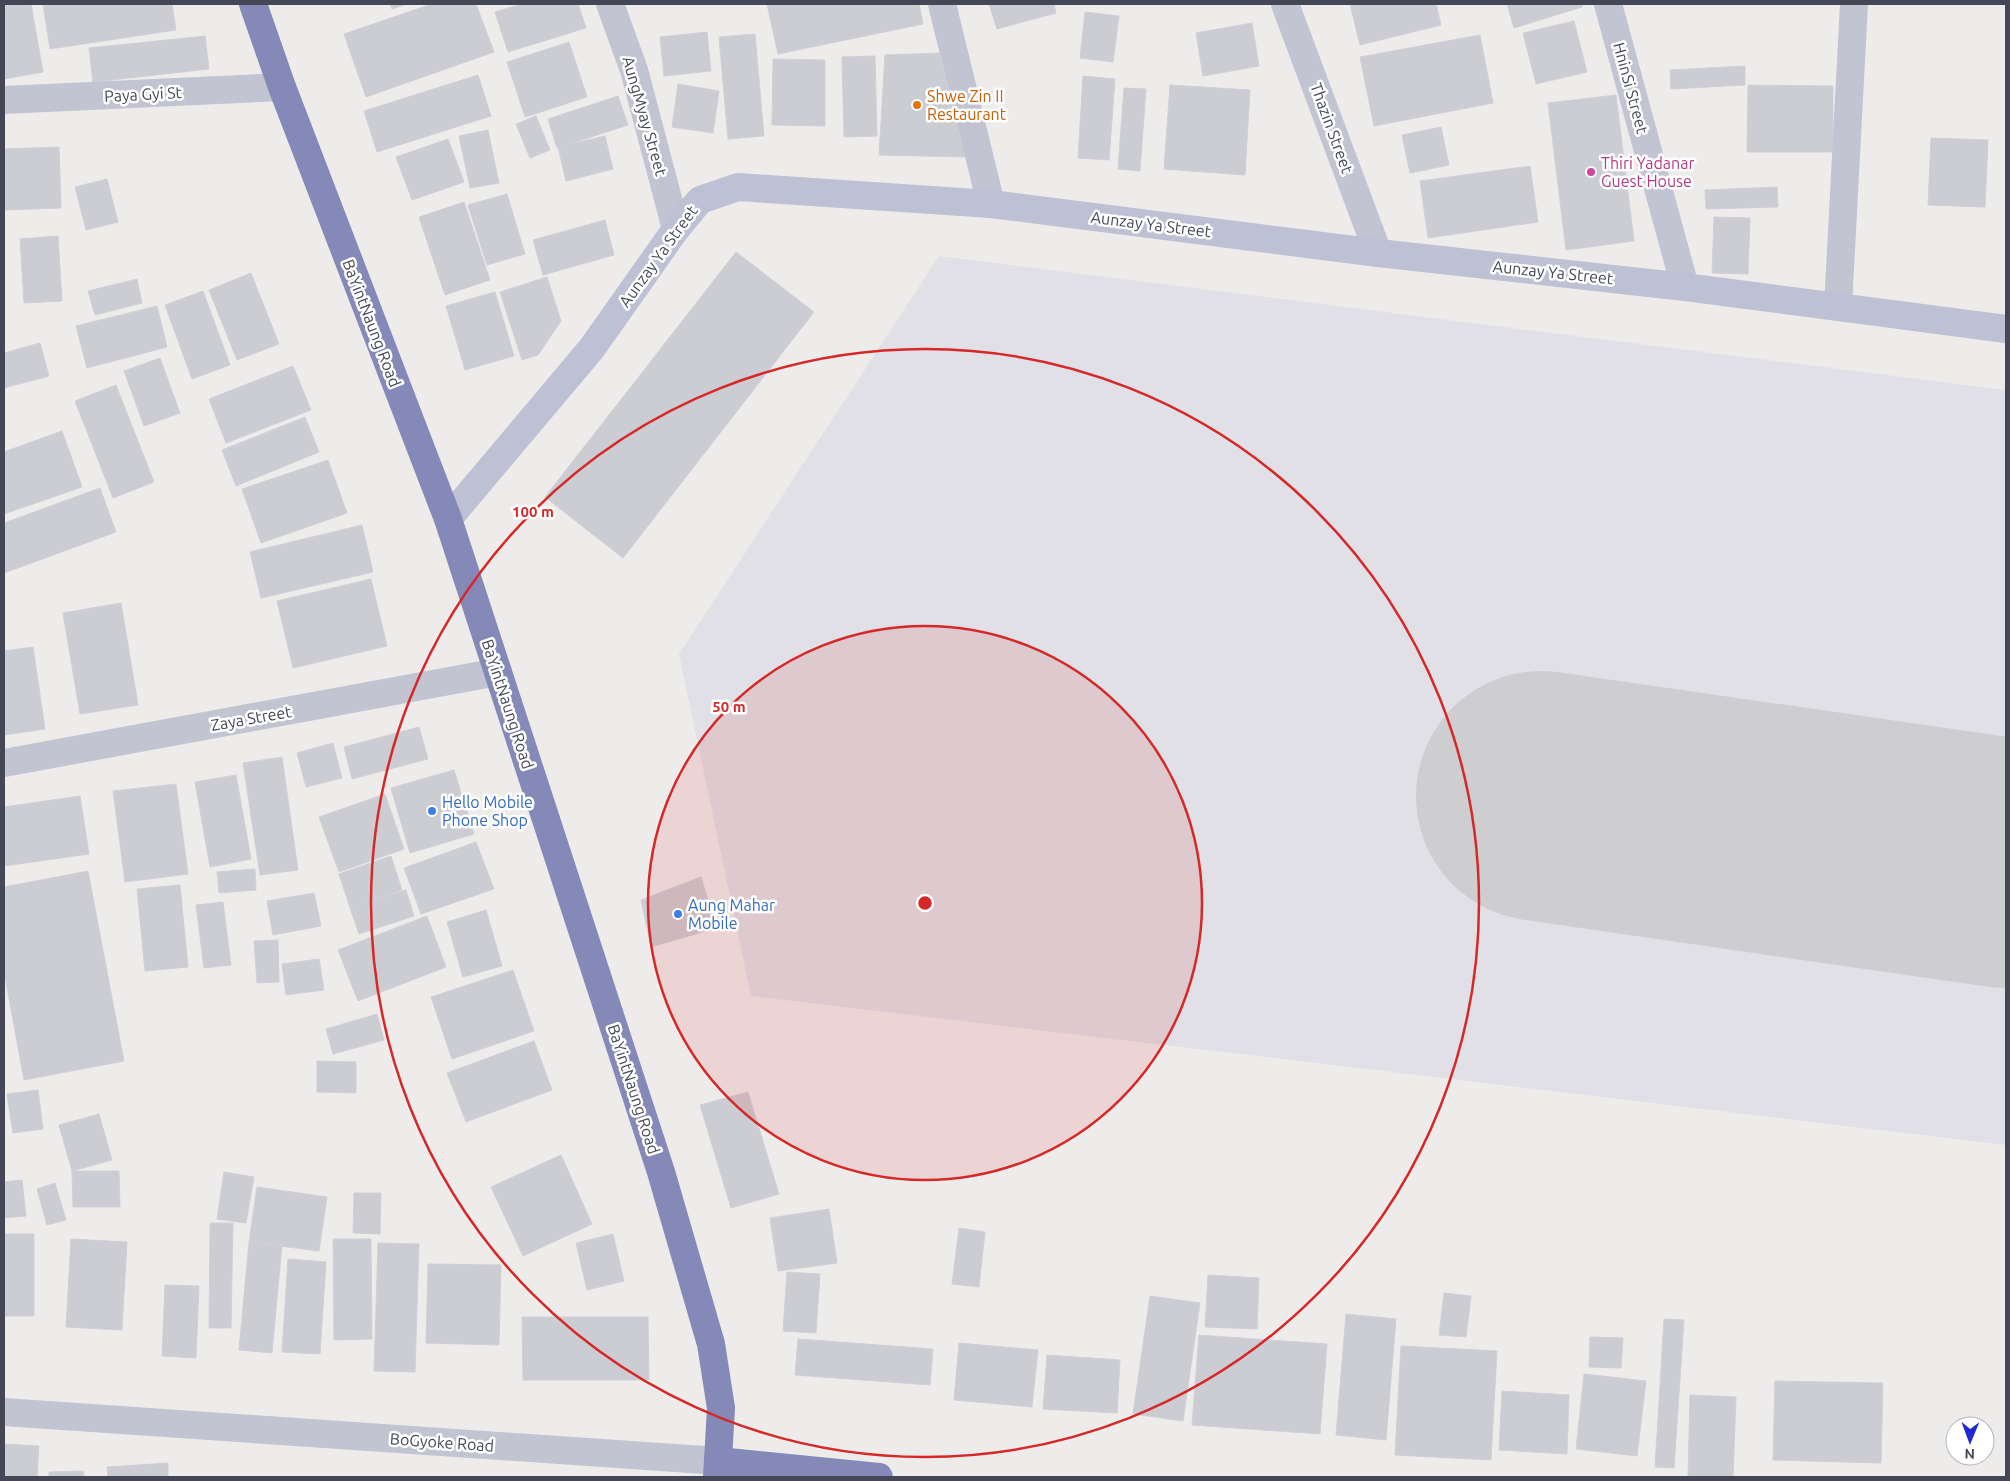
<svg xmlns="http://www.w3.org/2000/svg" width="2010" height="1481" font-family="Ubuntu,sans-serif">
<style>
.airport{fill:#e0e0e6}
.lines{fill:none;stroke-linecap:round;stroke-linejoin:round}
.runway{stroke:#cecdd0;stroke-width:250}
.building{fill:#ccccd3;stroke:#d0cfd7}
.street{stroke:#c2c4d2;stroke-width:28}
.secondary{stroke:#bec0d4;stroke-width:28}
.highway{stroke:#8589b8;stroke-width:28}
.ring{fill:none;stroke:#d62828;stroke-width:2.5}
.food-dot{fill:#e8710a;stroke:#fff;stroke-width:2}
.hotel-dot{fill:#d1479c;stroke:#fff;stroke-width:2}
.shop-dot{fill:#3f7fe0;stroke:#fff;stroke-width:2}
.labels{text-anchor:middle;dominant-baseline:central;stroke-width:5;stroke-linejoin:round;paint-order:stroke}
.street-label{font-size:16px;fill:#454757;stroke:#fff}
.food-label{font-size:16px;fill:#c56008;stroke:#fff;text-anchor:start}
.hotel-label{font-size:16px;fill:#b23c85;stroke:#fff;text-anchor:start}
.shop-label{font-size:16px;fill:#366cbe;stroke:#fff;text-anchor:start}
.centre{fill:#d62828;stroke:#fff;stroke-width:2.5}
.ring-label{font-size:15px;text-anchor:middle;font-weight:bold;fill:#d62828;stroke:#fff;stroke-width:5;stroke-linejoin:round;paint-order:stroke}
</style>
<rect width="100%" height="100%" fill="#eeeceb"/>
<path class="airport" d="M939,256L2006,390V1145L751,996L679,654Z"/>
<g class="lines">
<path class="runway" d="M1541,796L2006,863"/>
</g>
<path class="building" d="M4,4H31L43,72L4,79Z
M43,4H172L176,30L50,49Z
M390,4H407L392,9Z
M432,4H476L494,52L366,97L344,34Z
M522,4H578L586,28L508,52L495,12Z
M767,4H919L923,24L778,54Z
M989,4H1054L1056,13L997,29Z
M1350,4H1436L1441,25L1360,45Z
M1507,4H1581L1582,7L1514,28Z
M1085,12L1119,16L1113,62L1080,58Z
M1574,21L1587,72L1536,84L1523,33Z
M1252,23L1259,66L1203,76L1196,33Z
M707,32L711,71L664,76L660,37Z
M755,34L764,136L728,139L719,37Z
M1480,35L1493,103L1374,126L1360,57Z
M205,36L209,69L93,82L89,48Z
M569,42L587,97L525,117L507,62Z
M939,53L965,157L879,155L885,55Z
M875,56L877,136L844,137L842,57Z
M773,59L825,60V126L772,125Z
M1745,66V85L1671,89L1670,70Z
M478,75L491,116L377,152L364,111Z
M1083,76L1115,79L1109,160L1078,158Z
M678,84L719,91L713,133L672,127Z
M1170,85L1250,90L1245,175L1164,169Z
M1748,85L1833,86V152H1747Z
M1124,88L1146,89L1140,171L1118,169Z
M1616,95L1634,241L1566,250L1548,103Z
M618,96L628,125L557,148L548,119Z
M536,116L550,150L530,158L516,124Z
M1441,127L1449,165L1410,173L1402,135Z
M488,130L499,183L470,188L459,136Z
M605,136L613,169L566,181L558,147Z
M1931,138L1988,140L1985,207L1928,205Z
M448,139L464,182L412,200L396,157Z
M59,147L61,208L4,210V149Z
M1530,166L1538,222L1428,238L1420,181Z
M107,179L118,222L86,230L75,187Z
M1777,187L1778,207L1706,209L1705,190Z
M507,194L525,254L487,265L468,205Z
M464,202L490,280L445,295L419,217Z
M1714,217L1750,218L1748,274L1712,273Z
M605,220L614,255L543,275L533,240Z
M58,236L62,301L24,303L20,239Z
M736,252L814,312L623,558L545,497Z
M251,273L279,344L237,360L209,290Z
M547,277L561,321L538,355L522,360L500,292Z
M137,279L142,303L95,315L88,291Z
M203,291L230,365L192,379L165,305Z
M495,292L514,356L465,370L446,306Z
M157,306L167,347L87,368L76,326Z
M40,343L49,376L4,388V353Z
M160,358L180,413L144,426L124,371Z
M293,366L311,410L226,443L209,399Z
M116,385L154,482L113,498L75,401Z
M305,417L319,452L236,486L222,450Z
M62,431L82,487L4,514V452Z
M328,460L347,513L261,543L242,489Z
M100,488L116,532L4,573V523Z
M362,525L373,572L261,598L250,552Z
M371,579L387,646L293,668L277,601Z
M121,603L138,705L80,714L63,613Z
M33,647L45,729L4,735V651Z
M419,727L428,759L352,779L344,747Z
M333,743L342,778L306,787L297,753Z
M282,757L298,870L260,875L243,763Z
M454,770L474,834L410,853L391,788Z
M236,775L251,859L210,867L195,782Z
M176,784L188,874L125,882L113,791Z
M385,794L404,849L339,872L319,817Z
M80,796L89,854L4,866V807Z
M476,842L494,889L421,914L404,868Z
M391,856L402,890L350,908L339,874Z
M255,869L256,890L219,893L217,872Z
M88,871L124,1061L24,1080L4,971V887Z
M701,877L716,928L651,947L641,900Z
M180,885L188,967L145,971L137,889Z
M406,890L414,916L359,934L350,908Z
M314,893L321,926L273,935L267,901Z
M223,902L231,965L204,968L196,905Z
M486,910L502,966L463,977L447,922Z
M427,916L446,967L358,1001L338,950Z
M278,940L279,982L257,983L254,941Z
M319,959L324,990L286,995L282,964Z
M513,970L534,1031L452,1059L431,997Z
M377,1014L384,1040L333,1054L326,1029Z
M534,1041L552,1090L466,1122L447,1073Z
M317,1061L356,1062V1093L317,1092Z
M38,1090L43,1129L13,1133L7,1094Z
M748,1092L779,1194L731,1208L700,1105Z
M99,1114L112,1160L72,1171L59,1125Z
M561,1155L592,1224L523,1256L491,1187Z
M72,1171H119L120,1207H73Z
M224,1172L254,1177L246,1223L217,1219Z
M22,1180L26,1216L4,1218V1182Z
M55,1183L66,1220L47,1225L37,1189Z
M257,1187L327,1197L319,1251L249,1242Z
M354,1193H381L380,1234L353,1233Z
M829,1209L837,1263L778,1271L770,1218Z
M210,1223H233L231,1328H209Z
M959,1228L985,1232L979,1287L952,1284Z
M4,1234H34V1316H4Z
M613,1234L624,1281L587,1290L576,1243Z
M71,1239L127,1242L122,1330L66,1327Z
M333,1239H371L372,1339L334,1340Z
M249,1242L282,1245L272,1353L239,1350Z
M378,1243L419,1244L415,1372L374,1371Z
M288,1259L326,1262L320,1354L282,1352Z
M428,1264L501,1265L499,1345L426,1343Z
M787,1272L820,1274L816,1333L783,1331Z
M1208,1275L1259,1278L1257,1329L1205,1327Z
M165,1285L199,1286L196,1358L162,1356Z
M1444,1293L1471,1296L1466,1337L1439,1335Z
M1150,1296L1200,1303L1183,1421L1133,1414Z
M1346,1314L1396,1319L1386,1440L1336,1435Z
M522,1317H648L649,1380H523Z
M1664,1319L1684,1320L1674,1468L1655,1467Z
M1199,1335L1327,1344L1320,1434L1192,1425Z
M1590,1337L1623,1338L1621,1368L1589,1367Z
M798,1339L933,1349L930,1385L795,1375Z
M959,1343L1038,1350L1032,1407L954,1400Z
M1401,1346L1497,1351L1491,1460L1395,1455Z
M1047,1355L1120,1360L1117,1413L1043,1409Z
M1584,1374L1646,1381L1637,1456L1576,1449Z
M1775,1381L1883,1383L1881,1463L1773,1460Z
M1502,1391L1569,1395L1567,1454L1499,1450Z
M1690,1395L1736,1397L1733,1477L1688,1476Z
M4,1444L39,1446L37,1477H4Z
M168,1463V1477H108L107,1467Z
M83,1471L84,1477H49V1472Z"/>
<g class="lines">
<path class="street" d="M610,4L634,70L676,229
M942,4L991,204
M1285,4L1378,253
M1608,4L1685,287
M4,100L282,87
M1838,307L1854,4
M4,763L498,672
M4,1412L719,1461"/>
<path class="secondary" d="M448,519L592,348L676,229L700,200L738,187L991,204L1378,253L1685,287L2006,329"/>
<path class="highway" d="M253,4L282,87L448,519L661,1172L711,1344L721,1408L717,1477
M719,1461L879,1477"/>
</g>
<circle cx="925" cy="903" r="277" fill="#d62828" fill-opacity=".12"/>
<g class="ring">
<circle cx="925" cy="903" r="277"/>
<circle cx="925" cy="903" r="554"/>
</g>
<circle class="food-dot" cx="917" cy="105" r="5"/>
<circle class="hotel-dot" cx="1591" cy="172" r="5"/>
<g class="shop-dot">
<circle cx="432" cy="811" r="5"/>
<circle cx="678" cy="914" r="5"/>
</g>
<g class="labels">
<g class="street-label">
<text transform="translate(1631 88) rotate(75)">HninSi Street</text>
<text transform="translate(143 94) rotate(-3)">Paya Gyi St</text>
<text transform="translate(645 116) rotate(74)">AungMyay Street</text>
<text transform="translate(1332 128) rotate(70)">Thazin Street</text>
<text transform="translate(1151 224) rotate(7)">Aunzay Ya Street</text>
<text transform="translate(658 256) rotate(-54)">Aunzay Ya Street</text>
<text transform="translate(1553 272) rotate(6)">Aunzay Ya Street</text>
<text transform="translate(372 323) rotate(69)">BaYintNaung Road</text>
<text transform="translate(508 704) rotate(72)">BaYintNaung Road</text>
<text transform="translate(251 718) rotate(-10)">Zaya Street</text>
<text transform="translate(634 1089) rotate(72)">BaYintNaung Road</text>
<text transform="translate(442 1442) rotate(4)">BoGyoke Road</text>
</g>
<g class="food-label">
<text x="927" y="96">Shwe Zin II<tspan x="927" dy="18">Restaurant</tspan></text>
</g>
<g class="hotel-label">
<text x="1601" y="163">Thiri Yadanar<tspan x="1601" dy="18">Guest House</tspan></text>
</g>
<g class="shop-label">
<text x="442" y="802">Hello Mobile<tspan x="442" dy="18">Phone Shop</tspan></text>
<text x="688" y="905">Aung Mahar<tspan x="688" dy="18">Mobile</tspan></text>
</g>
</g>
<circle cx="925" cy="903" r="8" class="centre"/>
<g class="ring-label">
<text x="533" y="517">100 m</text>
<text x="729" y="712">50 m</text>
</g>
<rect width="2010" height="1481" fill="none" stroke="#454757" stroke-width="10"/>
<g transform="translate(1970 1441) rotate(181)"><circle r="24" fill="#ffffff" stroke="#b5b5bc"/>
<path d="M0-4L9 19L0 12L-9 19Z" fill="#2129d2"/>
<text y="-8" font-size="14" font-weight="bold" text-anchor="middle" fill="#454757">N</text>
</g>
</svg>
